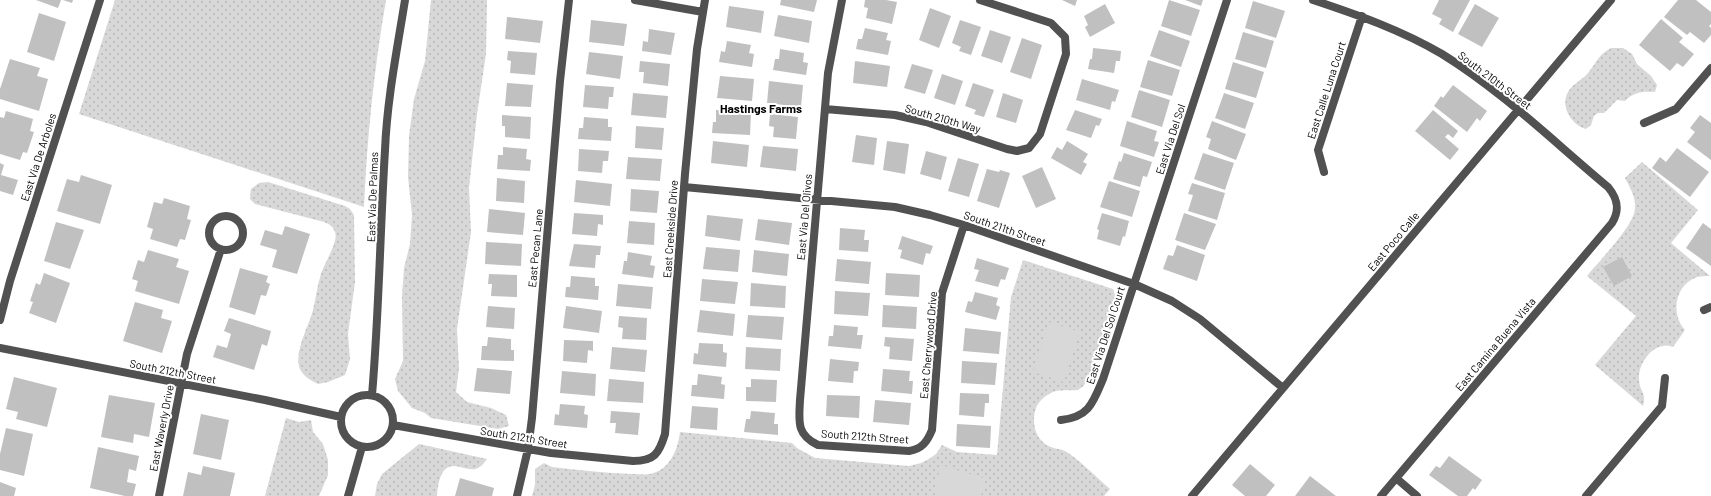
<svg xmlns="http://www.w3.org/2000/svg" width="1711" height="496" font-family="Barlow,sans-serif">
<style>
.grass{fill:url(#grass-dots)}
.pitch{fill:#d8d8d8}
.building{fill:#c0c0c0}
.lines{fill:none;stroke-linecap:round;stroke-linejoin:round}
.minor{stroke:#515151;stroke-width:8}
.labels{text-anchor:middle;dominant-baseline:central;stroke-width:4;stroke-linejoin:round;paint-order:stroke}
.street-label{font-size:11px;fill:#000;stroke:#fff}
.neighbourhood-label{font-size:12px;font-weight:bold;fill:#000;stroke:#fff}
</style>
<defs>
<pattern id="grass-dots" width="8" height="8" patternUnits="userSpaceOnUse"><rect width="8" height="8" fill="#d8d8d8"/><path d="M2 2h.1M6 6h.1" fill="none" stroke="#b8b8b8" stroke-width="1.8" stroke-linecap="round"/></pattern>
</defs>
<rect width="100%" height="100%" fill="#fff"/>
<path class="grass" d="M115,0H386C374,69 367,138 364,207L79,114Z
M431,0H487L486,54L477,114L469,188L471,232L457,329L459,368L456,392L467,402L491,408L506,415L509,426L498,429L431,418L425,413L412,408L398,391L395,379L403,361L402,296L404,268L410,244L412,215L408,177L409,136L414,99L425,61Z
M1611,48H1623L1632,54L1637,64L1651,76L1657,85L1655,92C1643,91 1633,92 1625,101L1617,100L1604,113H1598L1594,116L1591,125L1586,129C1571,125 1558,104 1570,89C1575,83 1583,79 1588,73C1597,62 1598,55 1611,48Z
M1642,162L1698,210L1671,243L1710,276C1706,276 1701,276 1697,277C1675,285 1670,313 1685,330L1673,347C1670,346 1666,345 1663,346C1649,348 1638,366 1639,379C1639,391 1647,393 1643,406L1595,365L1636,316L1587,276C1599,261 1635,225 1635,208C1636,197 1630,188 1625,178Z
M268,182L345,206L350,209L354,215L355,282L348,334L350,359L345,375L328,382L318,384C310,380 301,375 299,366C295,349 309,326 313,310C316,298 317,286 321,274C324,264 339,241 335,232C333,226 329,224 324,222L255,204L250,199L251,189L259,183Z
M1023,260L1113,289L1115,295L1090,374C1080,397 1076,388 1056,391C1048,393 1039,400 1036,408C1031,422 1035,441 1051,447C1055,449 1061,449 1065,451C1079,459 1097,478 1110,489L1104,496H532L535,485V469L544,463L552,467C578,470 605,473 632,474C637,474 645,475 650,474C670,470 678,449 680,432L792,443L797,448L815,458L909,466L921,463L929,459L936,454L942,445L957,452L997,455L1011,297Z
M286,418L299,422L311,420L313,432L323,444L328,460V475L319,496H265Z
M419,444L487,459C484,463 482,466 478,468C472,471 466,468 460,467C441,461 438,482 437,496H375L377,484L382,474Z"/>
<path class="pitch" d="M1049,322L1080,332L1064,382L1033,372Z
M941,465L986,479L981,496H942L933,493Z"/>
<path class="building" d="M36,0H61L58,8Z
M63,0H73L72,3Z
M781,0H817L814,12L780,5Z
M865,0H886L897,2L892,24L866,18L868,8L864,7Z
M1062,0H1077L1075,6Z
M1169,0L1200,10L1191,36L1161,26Z
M1185,0H1203L1201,6Z
M1439,0H1470L1453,32L1439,24L1442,19L1432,14Z
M1678,0H1696L1711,12V24L1709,26L1711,28V35L1704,43L1690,32L1687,35L1664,17Z
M1253,1L1285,11L1276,38L1245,28Z
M1105,4L1115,23L1090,37L1085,27L1088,25L1084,16Z
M1475,4L1499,18L1482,47L1458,34Z
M729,6L764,11L761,33L726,27Z
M930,8L951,16L939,48L919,40Z
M39,13L66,22L54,61L27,52Z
M778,15L812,21L809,43L774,36Z
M507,17L543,21L540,43L505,39Z
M1661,19L1683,38L1679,42L1694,54L1683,67L1677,63L1670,71L1639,45Z
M591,20L627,24L624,46L589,42Z
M960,20L981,27L971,55L959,51L961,47L952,43Z
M865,28L888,33L886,40L891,41L888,55L856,49L858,39H862Z
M649,29L675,33L671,55L642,51L643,41L648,42Z
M990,30L1011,37L1002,63L981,56Z
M1159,30L1190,41L1181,67L1150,56Z
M1243,32L1274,41L1266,68L1235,59Z
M1022,38L1042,45L1031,79L1010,72Z
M727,41L751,45L749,53L754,54L752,67L719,62L721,51L725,52Z
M1093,48L1121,51L1120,61H1116L1114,73L1088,69L1090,59H1092Z
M780,49L804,53L803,62L808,63L806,75L773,70L775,59H779Z
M508,51L537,53L535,75L510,73L511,61L507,60Z
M589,52L623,56L620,79L586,74Z
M10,59L40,68L37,76L48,79L39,111L0,99V89Z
M1148,60L1180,70L1172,96L1140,87Z
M640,61L670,64L668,86L643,83L644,72H639Z
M855,61L890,66L887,87L853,83Z
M1233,62L1264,72L1256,98L1225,89Z
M912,64L933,70L925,94L904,88Z
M942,74L963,81L955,105L934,98Z
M720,76L754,79L752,101L717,98Z
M1082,79L1119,90L1115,102L1112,101L1110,110L1076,100Z
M769,81L803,85L801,107L767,103Z
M507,83L533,85L531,107L505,106Z
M973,83L994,90L984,117L974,114L976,110L965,106Z
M585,85L614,87L613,97H609L608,109L583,107Z
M1453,85L1487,111L1480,121L1477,118L1467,132L1434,106L1441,96L1443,98Z
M1139,90L1170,100L1162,127L1131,117Z
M633,93L668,96L666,118L631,115Z
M1003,93L1023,100L1016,123L996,117Z
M1224,93L1254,103L1245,129L1215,118Z
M716,110L751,112L750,135L712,133L713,122H716Z
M1075,110L1102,119L1099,126L1096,125L1091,138L1066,130Z
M1433,110L1458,131L1453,138L1448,134L1445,137L1459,149L1450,160L1415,131Z
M6,111L33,119L30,131L34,132L27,153L23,152L20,160L0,154V117L4,118Z
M770,114L798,117L796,139L773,137L774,127L769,126Z
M502,115L531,117L530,139L505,137V126H502Z
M1700,115L1711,123V160L1687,142L1695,132L1690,128Z
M584,117L608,119V127H612L611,141L578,139L579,128H583Z
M1127,121L1157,131L1154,141L1159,142L1154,157L1120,146Z
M1212,121L1246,134L1236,160L1208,149L1211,139L1206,137Z
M636,126L664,128L662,150L635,148Z
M856,135L877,138L874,165L852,162Z
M713,141L749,145L747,167L711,163Z
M887,141L909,144L905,174L883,170Z
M1067,141L1088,154L1083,162L1087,164L1081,175L1051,158L1057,147L1062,150Z
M763,146L798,149L796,171L760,167Z
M503,147L527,149L526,159L531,160L530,171L497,169L498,155H503Z
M1677,148L1709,172L1690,197L1652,168L1660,157L1666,162Z
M579,149L609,151L608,161H603L602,173L578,171Z
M926,151L947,157L941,180L920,174Z
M1124,153L1152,162L1147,177L1143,176L1140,187L1113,179L1119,161L1121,162Z
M1203,153L1234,163L1225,190L1194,179Z
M628,157L662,159L660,181L626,179Z
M958,158L979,164L969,197L948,191Z
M0,163L4,165L1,175L18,180L13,195L0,191Z
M1042,167L1056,199L1036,208L1022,176Z
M987,169L999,172L1000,170L1010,173L999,208L977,201Z
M81,175L112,185L100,224L57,211L67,179L79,182Z
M497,178L525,181L524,203L496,201Z
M576,180L612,184L610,206L574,202Z
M1109,181L1140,191L1132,217L1100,207Z
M1192,183L1225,193L1217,220L1188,211L1193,195L1188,194Z
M631,189L659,191L657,213L630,211Z
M164,198L190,206L187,219L191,220L185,240L180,239L177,247L150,239L153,229L147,227L154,202L162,204Z
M489,209L525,213L523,235L487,232Z
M574,213L603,215V225L598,224L597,236L572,234Z
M1102,213L1129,221L1125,237L1123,236L1120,246L1097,239L1099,230L1097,229Z
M1184,213L1216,224L1205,250L1175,240Z
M707,215L743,219L740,241L705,236Z
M758,219L792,223L789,245L755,240Z
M629,221L655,223L654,245L627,243Z
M56,222L84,230L70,269L44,261Z
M1703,223L1711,229V266L1686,248Z
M285,226L310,234L297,274L272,267L277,250L260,245L265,230L282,235Z
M840,228L865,230L864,240H869L868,252L839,250Z
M902,236L933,246L930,254L926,253L923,265L900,258L902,250L898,249Z
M486,242L522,244L521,266L485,264Z
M574,244L601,246L600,255H596L595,268L569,266Z
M1177,245L1205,255L1197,281L1163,269L1168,255L1173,256Z
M706,247L740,250L738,272L703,269Z
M148,250L179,259L176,267L189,271L179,304L135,291L138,281L132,279L138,260L144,262Z
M754,250L789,254L787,276L752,272Z
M628,252L652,256L650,265L655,266L653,278L622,274L624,261H627Z
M1622,257L1632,276L1614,286L1603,267Z
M977,258L1009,268L1005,280L1001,279L998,287L975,281L979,270L974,269Z
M837,259L871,262L869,284L835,281Z
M240,268L268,276L266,282L270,284L266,296L261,295L255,315L229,307Z
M44,273L70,283L56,323L29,313L33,302L30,301L36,283L40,285Z
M886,273L920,275L919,297L885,295Z
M489,274L517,275V297L491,296L492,284H488Z
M571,276L595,278V286H599L598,300L565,297L566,287H570Z
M702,279L738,282L735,304L700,301Z
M751,283L786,286L785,308L750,306Z
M618,284L653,287L651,309L616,306Z
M835,291L870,293L868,316L834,314Z
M975,292L998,298L996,305L1000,307L996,320L965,312L968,301L972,302Z
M135,302L163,310L161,318L172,321L162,353L123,341Z
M883,305L917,307L916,329L882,327Z
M488,306L515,308L514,329L486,327Z
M566,306L602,311L599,333L563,328Z
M700,310L735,314L733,336L697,332Z
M748,315L784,317L782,340L746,337Z
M619,316L647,318L646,340L622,339L623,328L618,327Z
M229,318L271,331L267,346L262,344L254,370L213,357L217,345L227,348L231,334L224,331Z
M834,325L858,327L857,335H863L861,349L828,346L829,336H833Z
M965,328L1001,332L999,354L963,351Z
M488,337L511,339V350H514V361L481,360L482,346H487Z
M885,337L914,339L912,361L889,359L890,347L884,346Z
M564,340L593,341V351L588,350L587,363L563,361Z
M699,343L723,344V352L727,353L726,367L693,364L694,353L698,354Z
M612,347L647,350L645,372L610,369Z
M746,347L781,349L780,371L745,369Z
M830,359L859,362L858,371H854L853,383L828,381Z
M962,361L997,363L995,385L961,383Z
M477,368L512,371L510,394L474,391Z
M883,369L910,371L909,381H913L912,394L881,391Z
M562,371L596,374L595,396L560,393Z
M698,374L722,377L721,384L725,385L724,399L691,396L692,385H697Z
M14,377L57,388L47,427L16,419L18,412L6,409Z
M609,379L644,382L643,403L607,401Z
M751,379L777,380L776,402L746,401V387H751Z
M960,393L989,394V403H985L984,417L959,415Z
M109,395L155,403L149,437L134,434L133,443L101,437Z
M827,395L860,396L859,418L826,416Z
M875,400L911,403L909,425L873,422Z
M560,404L585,406L584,414L588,415L587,428L554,425L555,414L559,415Z
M692,406L718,408L717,430L690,428Z
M611,411L640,413L638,435L615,433L616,423H610Z
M751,411L775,413L774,424H778V435L744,432L746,419H750Z
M201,414L229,420L221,460L193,454Z
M957,424L991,426L990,448L956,446Z
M6,428L33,434L24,476L0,470V454Z
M98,447L139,456L136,471L129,469L127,482L136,484L133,496H125L90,488Z
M1449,456L1482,480L1475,490L1473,488L1467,496H1458L1429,475L1436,466L1440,468Z
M1250,464L1275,485L1266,496H1245L1232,485Z
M203,466L235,473L230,496H183L188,472L201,475Z
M1310,476L1336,496H1295Z
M460,478L494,488L492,496H455Z
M0,482L16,488L14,496H0Z"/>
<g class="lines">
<path class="minor" d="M635,0L703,12
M842,0L828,73L800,400C799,421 796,435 818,445L909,451C922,449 927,442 932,430L942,293L964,225
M1313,0C1358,15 1401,30 1442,54C1502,91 1554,142 1608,187C1618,199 1620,210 1612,223L1381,496
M825,109L895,115L926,122L1007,149L1017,151L1029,148L1040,134L1066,54L1065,37L1051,23L980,0
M1644,123L1676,109L1711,68
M1324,172L1318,150L1362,16
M684,187L895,207L930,215L964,225L1134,284L1172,301L1200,319L1283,388
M209 233a17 17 0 1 1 34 0a17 17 0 1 1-34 0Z
M1704,310L1711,307
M0,320L10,281L100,0
M0,348L265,400L341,417
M372,395C379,314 380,232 385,150C387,100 397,50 405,0
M341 421a26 26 0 1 1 52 0a26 26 0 1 1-52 0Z
M1061,420C1089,417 1093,403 1103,379L1227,0
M393,425L551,453L633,461C654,461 659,454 665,434L685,174L697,49L705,0
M1396,478L1417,496
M159,496L187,354L221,249
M348,496L362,447
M517,496L528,449L532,418L560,81L569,0
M1192,496L1611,0
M1586,496L1662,406L1665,378"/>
</g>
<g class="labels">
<g class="street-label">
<text transform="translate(1495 80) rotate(37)">South 210th Street</text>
<text transform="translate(1326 90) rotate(-72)">East Calle Luna Court</text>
<text transform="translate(943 118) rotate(16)">South 210th Way</text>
<text transform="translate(1170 139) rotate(-72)">East Via Del Sol</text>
<text transform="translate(38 157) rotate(-72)">East Via De Arboles</text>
<text transform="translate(372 197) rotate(-88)">East Via De Palmas</text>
<text transform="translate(804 217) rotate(-85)">East Via Del Olivos</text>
<text transform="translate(1005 228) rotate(19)">South 211th Street</text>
<text transform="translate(670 229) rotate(-86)">East Creekside Drive</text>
<text transform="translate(1393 241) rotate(-50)">East Poco Calle</text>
<text transform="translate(535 248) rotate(-85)">East Pecan Lane</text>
<text transform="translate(1105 335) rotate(-72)">East Via Del Sol Court</text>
<text transform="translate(1495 344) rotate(-50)">East Camina Buena Vista</text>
<text transform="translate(928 345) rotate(-85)">East Cherrywood Drive</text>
<text transform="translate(173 371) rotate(11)">South 212th Street</text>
<text transform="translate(161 428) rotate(-79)">East Waverly Drive</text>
<text transform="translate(865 436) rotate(4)">South 212th Street</text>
<text transform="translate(524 437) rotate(9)">South 212th Street</text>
</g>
<g class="neighbourhood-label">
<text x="761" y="108">Hastings Farms</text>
</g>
</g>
</svg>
